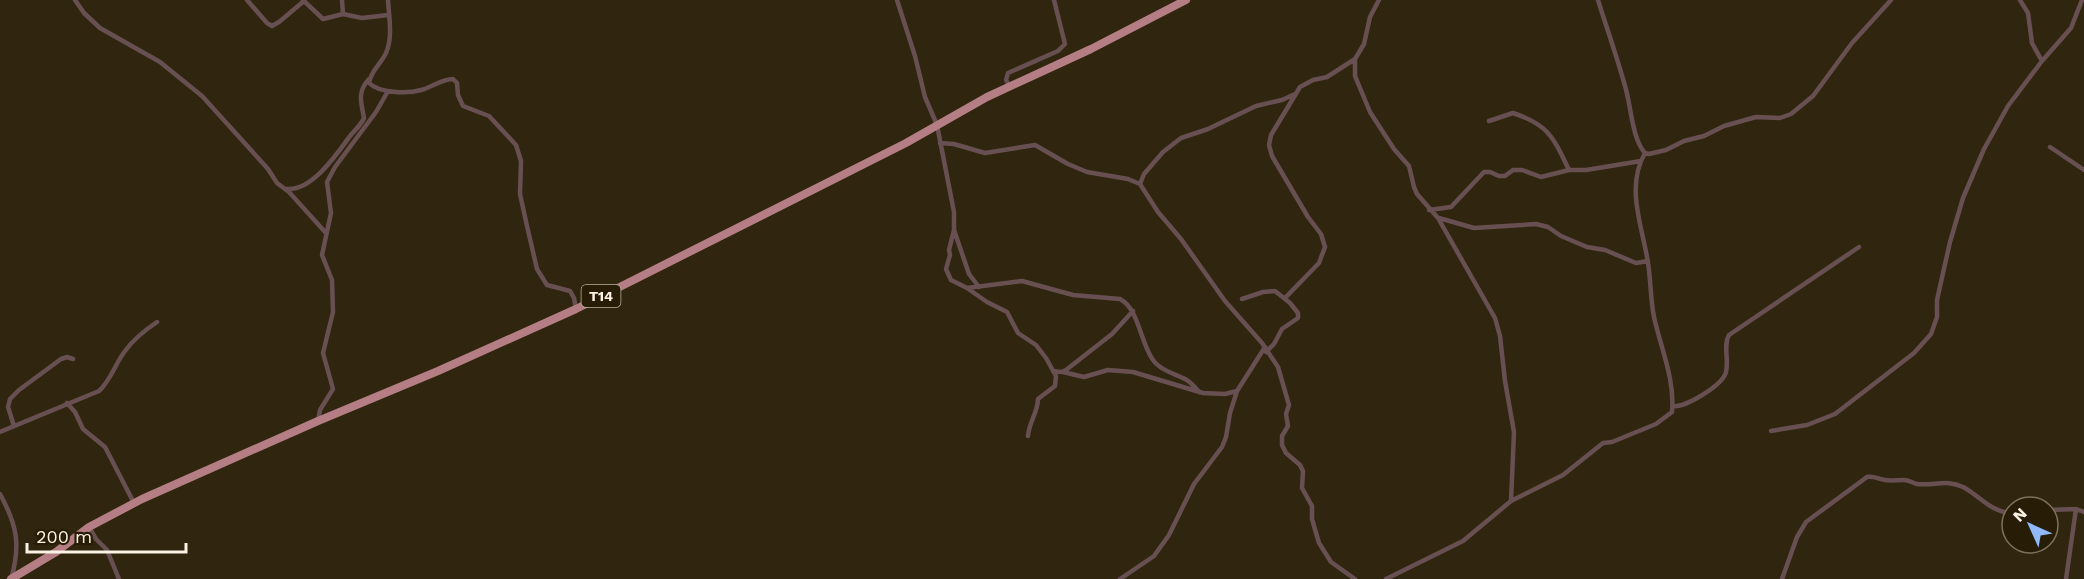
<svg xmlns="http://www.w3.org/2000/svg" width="2084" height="579" font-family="'Work Sans',sans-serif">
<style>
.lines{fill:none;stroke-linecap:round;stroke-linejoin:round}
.minor{stroke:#685052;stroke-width:4.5}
.trunk{stroke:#b47e84;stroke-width:8}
.labels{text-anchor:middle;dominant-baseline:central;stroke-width:6;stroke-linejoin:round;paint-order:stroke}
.shield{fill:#271c05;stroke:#bbb2a1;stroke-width:1.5}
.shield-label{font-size:14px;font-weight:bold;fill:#faf2e4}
</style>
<rect width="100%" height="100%" fill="#30250e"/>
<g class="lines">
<path class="minor" d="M75,0L84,13L100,28L160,62L202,96L268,169L277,183L289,192L326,233
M247,0L267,23L272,26L279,22L304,1
M303,0L323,19L343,14L362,18L388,15
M342,0L343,14
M388,0C389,17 393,38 386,53C381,64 371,70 369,83C379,93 407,94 421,90C432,87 442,79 453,79L457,83L458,95L463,106L489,116L516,145L521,161L520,194L527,226L537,269L547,285L570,291L574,298L576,309
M897,0L915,56L925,97L937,125L954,212V230L949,250L950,255L946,269L951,280L967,288L1022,281L1073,295L1120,299C1139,309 1140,342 1153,360C1160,370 1175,374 1185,379C1191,382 1195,387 1199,392
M2020,0L2028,13L2032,43L2042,61
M1355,59V76L1370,112L1394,149L1409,166L1414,187L1417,194L1438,218L1495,318L1500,336L1505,381L1514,432L1511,501
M1010,87L1006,80L1008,73L1058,51L1065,44L1054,0
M1489,121L1513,113C1549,125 1553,137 1569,170
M940,143L954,144L985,153L1035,145L1068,164L1087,172L1128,179L1140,184L1158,212L1181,239L1225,301L1262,343L1278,367L1289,405L1286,414L1288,426L1282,436V445L1286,453L1300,465L1303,471L1302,488L1312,506V519L1319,543L1331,562L1355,579
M2050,147L2084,170
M1645,153L1649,154L1666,150L1684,141L1704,136L1724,126L1756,117L1780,118L1791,114L1813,96L1852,43L1891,0
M1140,184L1144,174L1163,152L1181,138L1208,129L1256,106L1282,100L1295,94
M287,189C312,191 337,154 350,136C355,130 361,125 364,118C361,102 357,92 369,79
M1429,210L1451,207L1484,172H1490L1499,176H1505L1513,170H1522L1541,177L1569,170H1586L1641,161
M1439,218L1474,228L1536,224L1548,227L1561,236L1587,247L1605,250L1636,263L1648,261
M954,230L969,274L979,287
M967,288L987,302L1007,312L1018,333L1036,345L1046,358L1056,376L1055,386L1038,399C1038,412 1029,422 1028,436
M1285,298L1319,263L1325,247L1321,234L1308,217L1272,156L1269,145L1271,135L1300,87L1313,80L1327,77L1355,59L1364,44L1370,17L1379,0
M1242,299L1263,292L1275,291L1290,303L1298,313V318L1282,329L1274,344L1266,352
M1053,371L1061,372L1066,370L1112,334L1133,311
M1063,372L1084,377L1108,370L1133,372L1203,393L1225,394L1237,391
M67,403L75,412L83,429L105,447L134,503
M1673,406C1685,408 1723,385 1726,372C1729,360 1723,345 1729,335L1859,247
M318,421L320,410L333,389L323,353L333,312L332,280L322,255L331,213L327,182L335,167L376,112L388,91
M14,426L8,407L10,399L19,390L61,359L67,357L73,359
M1771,431L1807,425L1835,414L1914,353L1931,334L1937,317V300L1950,242L1963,198L1984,149L2008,106L2042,61L2071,28L2082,0
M0,432L99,391C111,380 115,364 125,351C133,340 145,330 157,322
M0,494C17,525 21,545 11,579
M2048,510L2076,509L2078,510
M89,527L96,539L107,550L119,579
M1120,579L1154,556L1169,535L1194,484L1222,447L1226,437L1230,413L1237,391L1265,347
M1386,579L1463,541L1511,501L1563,475L1603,443L1612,442L1656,424L1672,412C1675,379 1661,349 1654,317C1650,297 1651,277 1647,257C1641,223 1626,186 1645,153C1632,139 1631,105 1625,86C1617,57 1607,29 1598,0
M1782,579L1797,537L1806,522L1867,477C1875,476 1878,479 1885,480C1891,481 1897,480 1904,480C1909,480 1912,483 1917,484C1934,486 1947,479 1963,487C1980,496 1992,513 2012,513
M2066,579L2076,509L2084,512"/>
<path class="trunk" d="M11,579L56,552L89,527L142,499L318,421L438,371L576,309L906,143L987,97L1091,49L1186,0"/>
</g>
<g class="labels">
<rect class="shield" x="581.5" y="285" width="39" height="22" rx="4.5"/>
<g class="shield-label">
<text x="601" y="296">T14</text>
</g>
</g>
<g transform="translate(2030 525) rotate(315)"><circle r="28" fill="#271c05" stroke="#7b725e" stroke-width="1.5"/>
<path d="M0-4.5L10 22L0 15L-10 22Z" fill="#8fb8fd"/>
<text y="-9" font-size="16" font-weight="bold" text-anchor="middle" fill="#faf2e4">N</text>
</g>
<path d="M27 543v9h159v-9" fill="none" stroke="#faf2e4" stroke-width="3"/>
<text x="36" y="543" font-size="18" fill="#faf2e4" stroke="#271c05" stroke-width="4.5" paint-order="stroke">200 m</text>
</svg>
